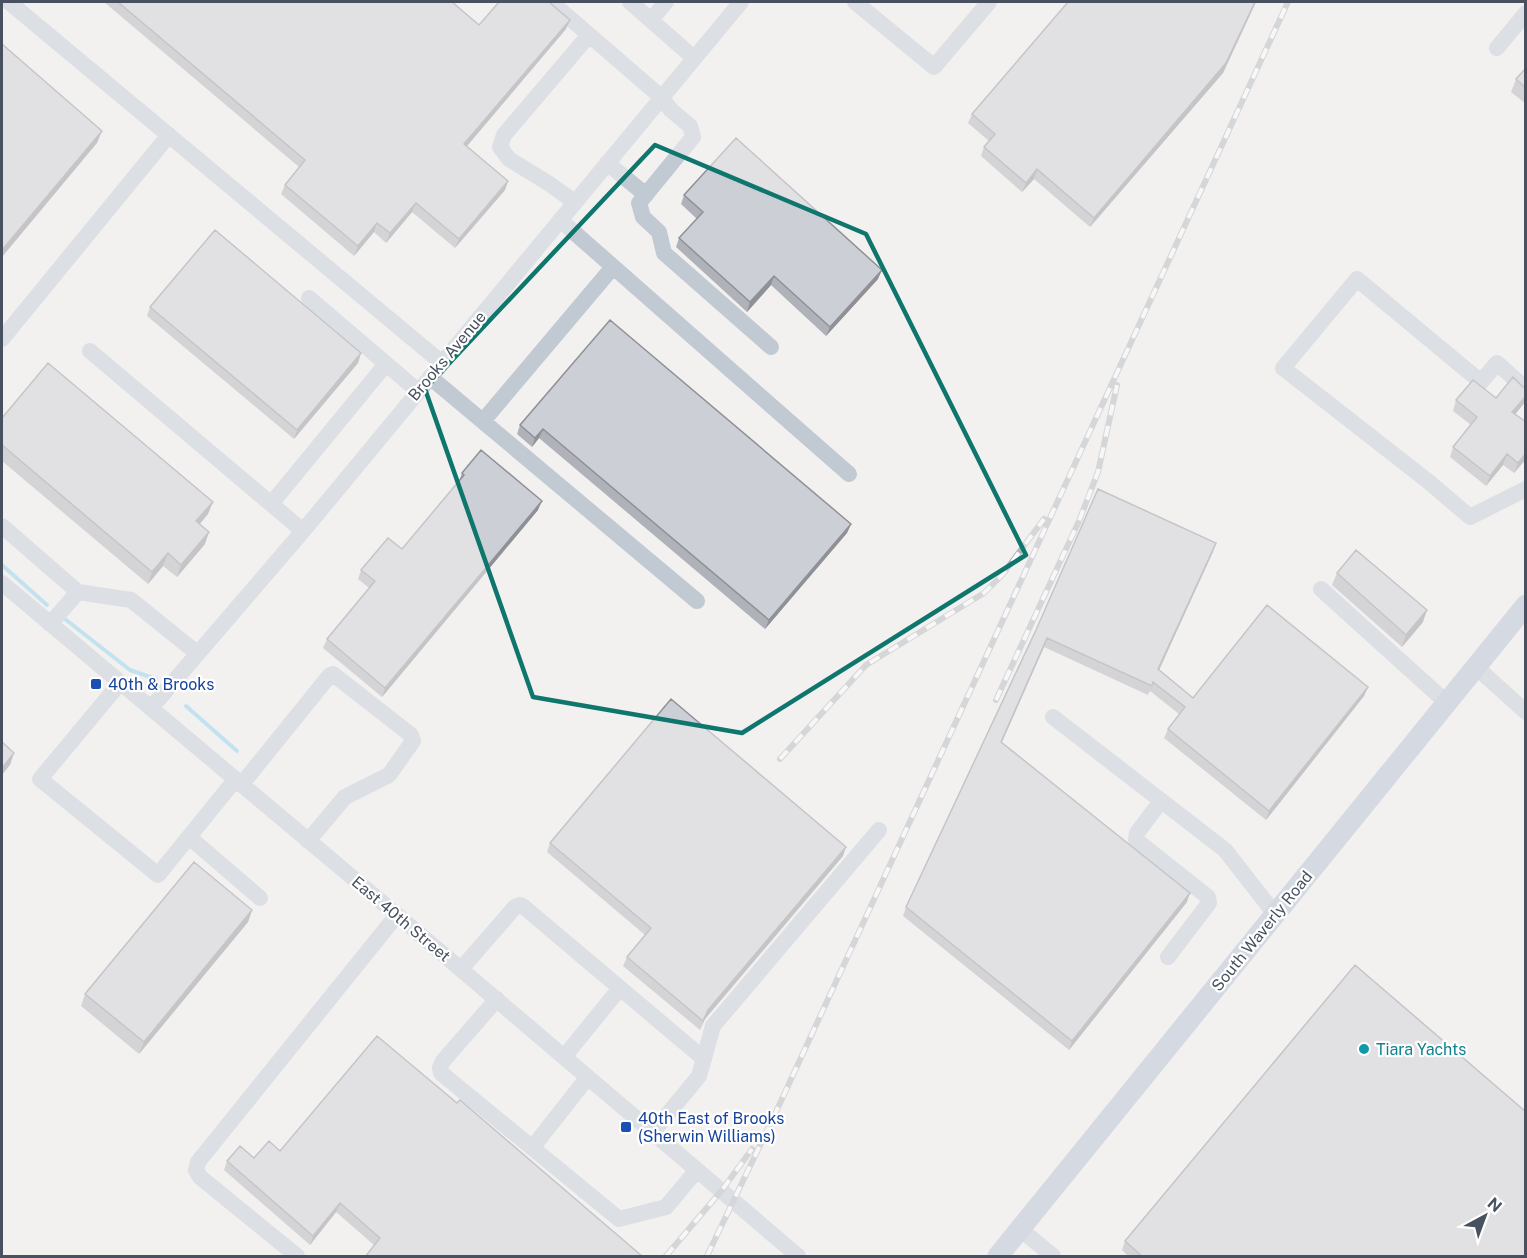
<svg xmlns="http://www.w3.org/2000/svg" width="1527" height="1258" font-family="'Public Sans',sans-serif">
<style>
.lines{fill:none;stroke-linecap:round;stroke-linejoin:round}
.stream{stroke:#89d0f0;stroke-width:4}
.minor{stroke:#c1c9d3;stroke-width:16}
.major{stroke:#afbcd0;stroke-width:21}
.rail-casing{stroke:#b2b5bb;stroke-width:6}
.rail{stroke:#fff;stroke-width:4;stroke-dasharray:11;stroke-linecap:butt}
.wall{fill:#afb2b8}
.shaded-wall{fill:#8f9196}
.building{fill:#cccfd6;stroke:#8f9196;stroke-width:1.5}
.marked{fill:none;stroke:#0f766e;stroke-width:4.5;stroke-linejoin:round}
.transit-dot{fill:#1a4fb4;stroke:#fff;stroke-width:2}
.culture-dot{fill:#0f9aa8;stroke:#fff;stroke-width:2}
.labels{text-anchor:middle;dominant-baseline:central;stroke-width:4.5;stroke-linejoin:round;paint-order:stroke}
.street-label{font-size:16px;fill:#47515f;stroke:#fff}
.transit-label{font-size:16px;fill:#164399;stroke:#fff;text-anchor:start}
.culture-label{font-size:16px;fill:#0d838f;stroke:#fff;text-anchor:start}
</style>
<rect width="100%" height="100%" fill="#f3f1f0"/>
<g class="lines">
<path class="stream" d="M2,565L47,605
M65,619L130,670L156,679
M186,706L237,751"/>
<path class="minor" d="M9,2L442,363
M551,2L661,97L671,110L690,126L693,137L639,203L643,217L659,232L664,253L771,347
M630,2L694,58
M855,2L934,67L989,2
M651,20L666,2
M1497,48L1526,13
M607,163L646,195
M575,202L548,183L509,159L500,147L504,135L589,35
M560,220L849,474
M309,298L418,391
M2,339L169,135
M90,351L303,531
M430,377L697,601
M1526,389L1497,363L1481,382L1357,279L1283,368L1429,482L1470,517L1526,489
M483,421L613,267
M271,504L386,364
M2,526L78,592L50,624
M2,583L397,915L798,1256
M1321,589L1447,703
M78,592L131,600L197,653
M1476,667L1526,712
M120,683L40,779L158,875L235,780
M151,708L303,531L741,2
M1053,717L1225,850L1275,914
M241,785L330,675L333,674L411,735L413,741L389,775L345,797L308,841
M1161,801L1137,833L1136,840L1208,897L1209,903L1168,957
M189,837L260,898
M461,969L515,907L520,905L524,907L704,1059
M497,999L443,1061L440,1067L441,1073L619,1219L666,1207L697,1170
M564,1057L620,988
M653,1132L699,1076L713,1026L879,830
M532,1148L588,1077
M1020,1229L1053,1256
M297,1256L200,1177L196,1170L198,1162L397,915"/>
<path class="major" d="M998,1256L1526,605"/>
<defs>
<path id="rail" d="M996,700L1079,521L1098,472L1117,385
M780,759L866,665L984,593L1003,574L1044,519
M666,1256L722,1190L752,1149
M707,1256L775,1114L1288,2"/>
</defs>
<use href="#rail" class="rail-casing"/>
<use href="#rail" class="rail"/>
</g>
<path class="wall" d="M104,2H452L479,25L566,29L467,146L508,181L505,190L455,248L412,212L386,243L374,232L354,256L281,194L285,185L299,167Z
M1068,2H1256L1223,73L1090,227L1034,179L1022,192L981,156L984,147L989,141L968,123L972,114Z
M1526,68V104L1511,92L1516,79Z
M684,195L878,279L826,336L771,285L747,312L676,247L679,238L697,219L681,204Z
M150,307L361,353L358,363L294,439L147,316Z
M610,320L851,524L847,533L765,629L539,438L532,447L517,434L520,425Z
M1456,400L1526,401L1515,414L1526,459L1514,473L1503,465L1486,486L1450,457L1453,447L1471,425L1453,411Z
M2,418L208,514L200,524L205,544L177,577L163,566L148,584L2,461Z
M462,473L538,510L382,697L323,648L327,639L369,588L358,579L361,570L402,549L459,481Z
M1216,543L1159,670L1193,698L1368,687L1364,696L1266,820L1164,738L1168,729L1179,714L1150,691L1148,695L1044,647L1002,742L1187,902L1069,1050L903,916L906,907L1036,630Z
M1337,573L1423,622L1402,647L1332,585Z
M550,843L843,856L705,1019L700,1030L623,966L627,957L645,935L547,852Z
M252,910L248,922L139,1054L81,1006L85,994Z
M457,1103L643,1257L374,1245L336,1212L310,1245L224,1170L227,1161L254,1158L280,1151Z
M1125,1241L1526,1257H1129L1122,1250Z"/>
<path class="shaded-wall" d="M1255,2H1256L1223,73L1090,227L1094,218Z
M570,20L566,29L461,153L464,144Z
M102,131L97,143L2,257V250Z
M1037,169L1034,179L1022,192L1026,183Z
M508,181L505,190L455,248L459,239Z
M416,203L412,212L386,243L390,233Z
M377,223L374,232L354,256L358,246Z
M882,270L878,279L826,336L830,327Z
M774,276L771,285L747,312L750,302Z
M361,353L358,363L294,439L297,430Z
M1526,396V401L1509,422L1512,412Z
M543,429L539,438L532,447L535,438Z
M1526,453V459L1514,473L1518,463Z
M1507,454L1503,465L1486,486L1490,476Z
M542,501L538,510L382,697L385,688Z
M213,502L208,514L192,533L196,521Z
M851,524L847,533L765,629L769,620Z
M209,532L205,544L177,577L181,565Z
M1216,543L1213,552L1155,679L1158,669Z
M168,553L163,566L148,584L152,572Z
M1427,610L1423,622L1402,647L1406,635Z
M1047,638L1044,647L998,751L1001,742Z
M1368,687L1364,696L1266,820L1269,811Z
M14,753L10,765L2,775V768Z
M846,847L843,856L705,1019L700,1030L708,1010Z
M1190,893L1187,902L1069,1050L1072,1041Z
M252,910L248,922L139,1054L144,1042Z
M340,1203L336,1212L310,1245L313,1236Z"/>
<path class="building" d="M118,2H452L479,25L499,2H549L570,20L464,144L508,181L459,239L416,203L390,233L377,223L358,246L285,185L305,160Z
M1068,2H1255L1226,63L1094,218L1037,169L1026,183L984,147L995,134L972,114Z
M2,44L102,131L2,250Z
M1526,68V88L1516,79Z
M736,138L882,270L830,327L774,276L750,302L679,238L703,212L684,195Z
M215,230L361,353L297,430L150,307Z
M610,320L851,524L769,620L543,429L535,438L520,425Z
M48,363L213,502L196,521L209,532L181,565L168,553L152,572L2,445V418Z
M1513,377L1523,387H1526V396L1512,412L1526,422V453L1518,463L1507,454L1490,476L1453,447L1477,417L1456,400L1473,380L1496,398Z
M481,450L542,501L385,688L327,639L375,581L361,570L388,538L402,549L464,475L462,473Z
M1098,489L1216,543L1158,669L1193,698L1267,605L1368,687L1269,811L1168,729L1185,707L1153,682L1152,686L1047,638L1001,742L1190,893L1072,1041L906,907L1036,630Z
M1356,550L1427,610L1406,635L1337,573Z
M671,699L846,847L708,1010L703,1021L627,957L651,928L550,843Z
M2,742L14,753L2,768Z
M194,862L252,910L144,1042L85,994Z
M1355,965L1526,1112V1257H1143L1125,1241Z
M377,1036L457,1103L460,1100L643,1257H365L380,1238L340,1203L313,1236L227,1161L240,1146L254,1158L269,1141L280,1151Z"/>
<path d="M0 0H1527V1258H0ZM655,145L866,234L1026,555L742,733L533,697L425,389Z" fill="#f3f1f0" fill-opacity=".55" fill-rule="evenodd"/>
<path class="marked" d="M655,145L866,234L1026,555L742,733L533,697L425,389Z"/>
<g class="transit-dot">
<rect x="90" y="678" width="12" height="12" rx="3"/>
<rect x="620" y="1121" width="12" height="12" rx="3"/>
</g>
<circle class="culture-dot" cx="1364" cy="1049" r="6"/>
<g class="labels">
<g class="street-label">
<text transform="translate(447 356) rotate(-50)">Brooks Avenue</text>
<text transform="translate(401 919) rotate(40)">East 40th Street</text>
<text transform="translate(1262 931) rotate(-51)">South Waverly Road</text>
</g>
<g class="transit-label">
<text x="108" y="684">40th &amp; Brooks</text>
<text x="638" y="1118">40th East of Brooks<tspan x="638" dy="18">(Sherwin Williams)</tspan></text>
</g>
<g class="culture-label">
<text x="1376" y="1049">Tiara Yachts</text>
</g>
</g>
<rect width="1527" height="1258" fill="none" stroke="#47515f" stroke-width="6"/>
<g transform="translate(1485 1216) rotate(41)" stroke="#ffffff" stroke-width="4.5" paint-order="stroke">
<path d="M0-4.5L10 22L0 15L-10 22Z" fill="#47515f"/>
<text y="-9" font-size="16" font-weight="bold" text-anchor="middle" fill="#47515f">N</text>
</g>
</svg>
